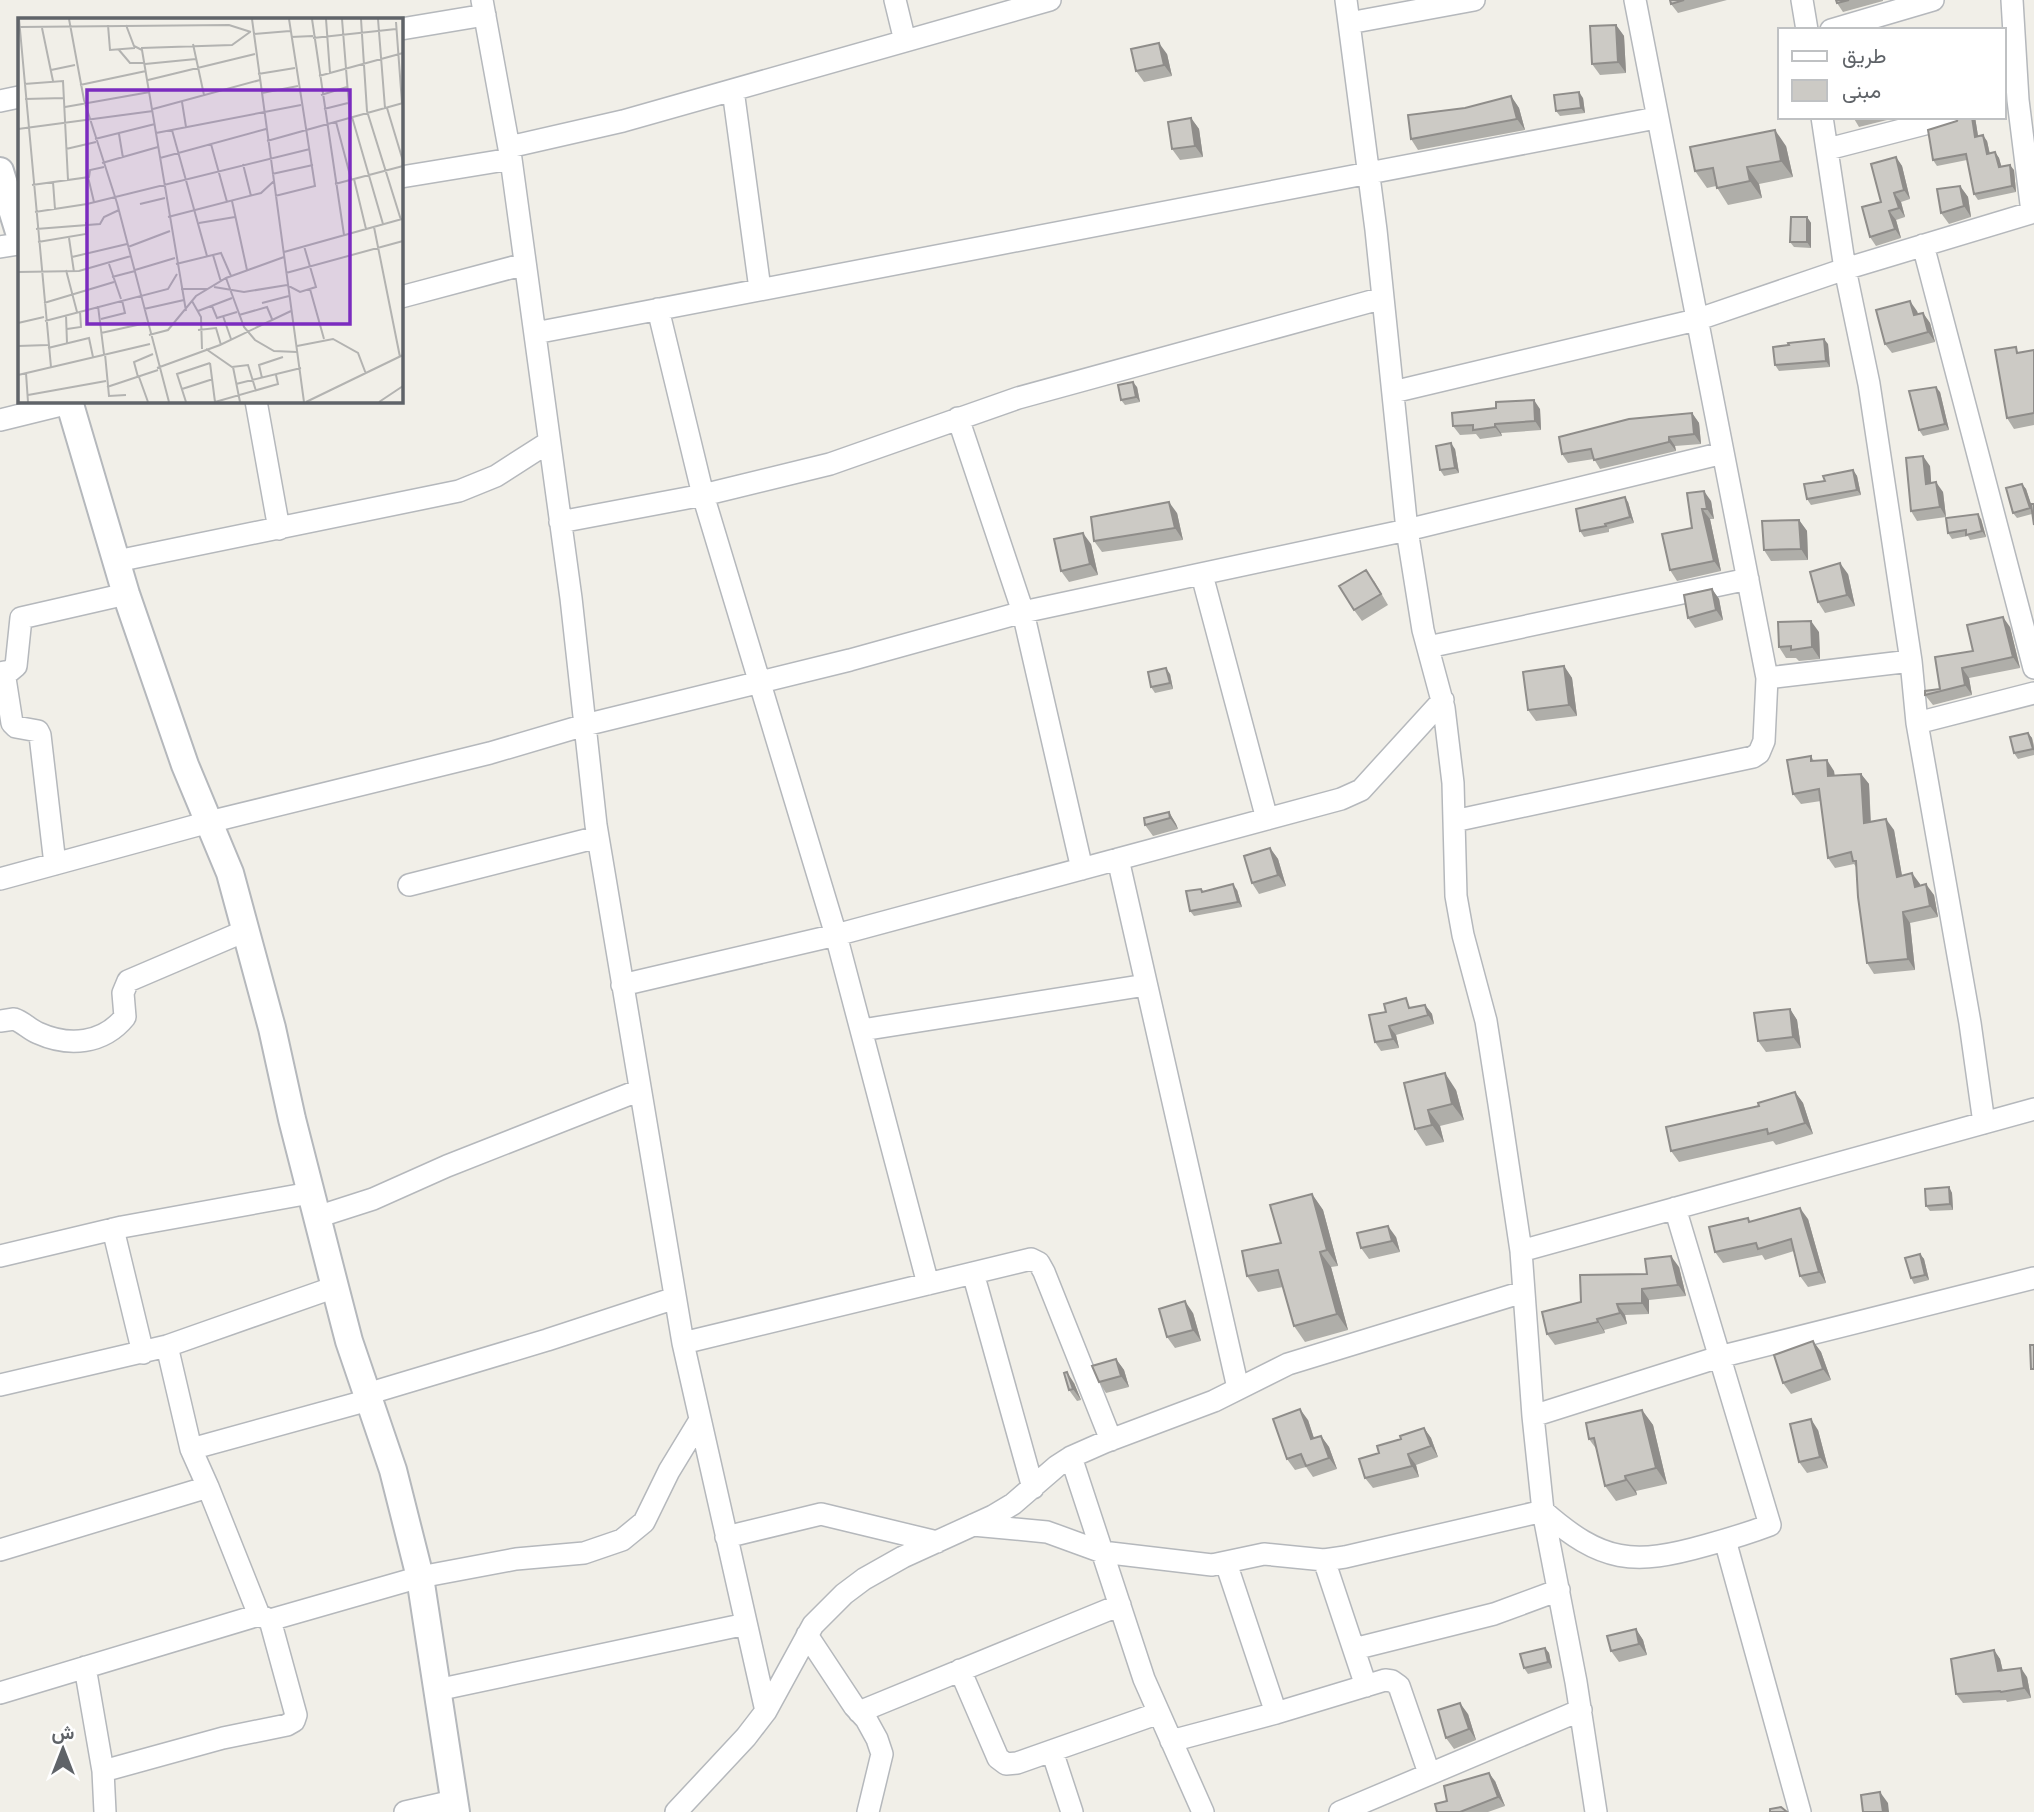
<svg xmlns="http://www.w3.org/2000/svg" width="2034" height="1812" font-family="'Golos Text',Vazirmatn,sans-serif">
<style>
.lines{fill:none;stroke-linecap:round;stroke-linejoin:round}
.minor-casing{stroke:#b5b8bc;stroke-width:24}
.tertiary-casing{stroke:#b5b8bc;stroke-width:30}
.minor{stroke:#fff;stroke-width:21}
.tertiary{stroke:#fff;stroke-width:26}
.wall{fill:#afaea9}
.shaded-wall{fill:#8f8d8a}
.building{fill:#cccac5;stroke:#8f8d8a;stroke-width:2}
.inset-road{fill:none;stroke:#b3b3b1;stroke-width:2}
.view{fill:#7b2cbf;fill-opacity:0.15;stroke:#7b2cbf;stroke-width:3.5}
.inset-edge{fill:none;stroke:#5f6368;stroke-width:3.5}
</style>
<rect width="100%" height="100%" fill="#f1efe8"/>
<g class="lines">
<defs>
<path id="minor" d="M482,0L511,159L571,598L596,825L683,1343L766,1711
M895,0L905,41
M1346,0L1376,230L1407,530L1423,630L1444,708L1453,783L1456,896L1463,935L1486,1021L1499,1104L1521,1251L1533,1416L1543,1511L1576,1682L1596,1812
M1802,0L1807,30
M2012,0L2018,100L2032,212
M1349,23L1474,0
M401,29L485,15
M1831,30L1933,0
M733,90L760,289
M0,101L19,97
M1822,117L1845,269L1869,384L1911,661L1917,723L1970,1023L1984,1123
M509,147L623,121L1050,0
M1828,149L1952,117
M401,177L511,159
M1923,245L2034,668
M0,247L19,244
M401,297L525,264
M658,309L703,495L836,935L928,1284
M535,333L1656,118
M1393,392L1696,320L1845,269L2034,212
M256,401L279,529
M958,418L1023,612L1082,869
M0,420L69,403
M560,522L703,495L830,464L1018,398L1383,298
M117,561L459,491L496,476L549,442
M1202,575L1267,819
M1428,647L1748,579
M4,672L12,723L16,727L38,731L40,735L55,864
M0,673L10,671L16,666L21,618L126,594
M1767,678L1911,661
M1917,723L2034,693
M1454,821L1753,757L1759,753L1764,741L1767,678L1635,0
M1118,859L1238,1388
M0,879L209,822L490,753L585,725L850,660L1023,612L1407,530L1723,453
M409,885L598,837
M622,985L836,935L1341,799L1361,790L1443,700
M0,1021L14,1019C23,1022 29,1029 38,1033C69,1047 103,1044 125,1017L123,993L128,981L245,931
M862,1030L1146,985
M317,1217L373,1199L447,1166L640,1090
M113,1229L143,1353
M1521,1251L2034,1109
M0,1256L122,1227L310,1193
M973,1273L1033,1488
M683,1343L1031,1259L1039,1263L1044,1272L1111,1440
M167,1346L191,1449L208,1487L259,1615
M0,1385L167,1346L335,1287
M367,1394L547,1340L675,1298
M1533,1416L1719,1357L2034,1278
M191,1449L369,1400
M1071,1457L1144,1679L1203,1812
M973,1525L1047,1532L1102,1552L1212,1565L1264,1554L1324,1560L1345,1557L1543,1511C1602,1563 1633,1566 1707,1545C1729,1539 1749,1533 1770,1525L1675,1208
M726,1537L821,1514L937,1542
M1725,1540L1800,1812
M0,1550L208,1487
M1324,1560L1366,1686
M1226,1563L1276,1713
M807,1635L854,1706L866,1719L877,1739L882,1754L868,1812
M1354,1649L1494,1614L1559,1590
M85,1667L103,1771L105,1812
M960,1670L998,1758L1006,1764L1017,1763L1159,1713
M437,1690L746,1624
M0,1693L259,1615L270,1620L420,1577L516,1559L584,1553L622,1540L644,1522L669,1471L700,1420
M859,1712L1120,1605
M1171,1741L1276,1713L1385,1680L1392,1681L1399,1686L1429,1773
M1052,1751L1072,1812
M103,1771L223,1738L287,1725L294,1721L296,1715L270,1620
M405,1812L453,1801
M676,1812L746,1737L766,1711L813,1625L844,1594L864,1579L903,1557L993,1516L1013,1504L1057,1466L1071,1457L1105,1442L1214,1401L1288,1364L1523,1292
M1340,1812L1581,1710"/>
<path id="tertiary" d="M0,171L19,232
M69,401L126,594L185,765L230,873L272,1028L292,1119L335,1287L349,1341L393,1470L420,1577L456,1812"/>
</defs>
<use href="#minor" class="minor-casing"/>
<use href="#tertiary" class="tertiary-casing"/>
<use href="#minor" class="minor"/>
<use href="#tertiary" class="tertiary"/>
</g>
<path class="wall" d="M1670,0H1727L1678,13L1671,4Z
M1836,0H1883V1L1843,12L1837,3Z
M1616,25L1624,36L1626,73L1600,75L1592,64Z
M1167,54L1172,76L1144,82L1136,71Z
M1511,96L1519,108L1525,130L1418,150L1411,139L1465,108Z
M1583,98L1585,113L1560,116L1556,111Z
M1853,117H1899L1859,127Z
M1958,117H1975L1978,136L1987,141L1990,154L1995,152L1999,158L2001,166L2014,170L2016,192L1978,200L1974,194L1967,160L1937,166L1933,160Z
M1191,118L1199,129L1203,157L1180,160L1172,149Z
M1786,146L1793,177L1759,184L1762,198L1728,205L1716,186L1707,188L1695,171Z
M1896,157L1902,166L1910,199L1901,202L1905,217L1896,220L1901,238L1876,246L1870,237Z
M1960,186L1968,197L1971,217L1949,224L1941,213Z
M1807,217L1811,223V248L1794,247L1790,242Z
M1917,311L1918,314L1923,313L1930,323L1935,342L1892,353L1885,344Z
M1828,344L1830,367L1779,371L1775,365Z
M2034,350V425L2014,429L2007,418L2020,353Z
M1137,387L1140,402L1125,405L1121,400Z
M1940,392L1949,430L1923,436L1919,430Z
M1540,409L1541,430L1501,433L1502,436L1480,439L1476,434L1460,435L1453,426Z
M1692,413L1699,423L1701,444L1675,446L1676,451L1600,469L1594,459L1568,463L1562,454Z
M1455,449L1459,473L1444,476L1440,470Z
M1930,466L1931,483L1943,492L1946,517L1917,521L1911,511Z
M1853,470L1857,476L1861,495L1811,505L1807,499Z
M2022,484L2026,489L2031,504L2032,514L2017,518L2013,513Z
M1687,493L1711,501L1714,519H1710L1721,571L1677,581L1670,570L1692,528Z
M1628,502L1634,523L1609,529V532L1584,537L1580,531Z
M1177,513L1183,540L1102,552L1094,541Z
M1981,519L1986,537L1970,540L1968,536L1952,539L1948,533Z
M1799,520L1807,531L1808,560L1771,561L1764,550Z
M1091,544L1098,575L1069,582L1061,571Z
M1848,574L1855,606L1825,613L1818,602Z
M1374,581L1388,605L1362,621L1354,610Z
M1712,589L1719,599L1723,620L1695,628L1688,618Z
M2010,627L2020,668L1969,678L1972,695L1933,705L1925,695L1940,689L1973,651Z
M1819,632L1820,659L1799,661L1796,658H1786L1779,647Z
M1564,666L1572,678L1577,716L1536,721L1528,710Z
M1170,674L1173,689L1155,693L1151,687Z
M2028,733L2032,738L2034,745V755L2018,759L2014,753Z
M1811,756L1814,761L1834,771L1835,776L1861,774L1869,784L1871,822L1894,830L1902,876L1920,884V886L1934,895L1938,917L1910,923L1915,970L1874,974L1867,963L1856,867L1854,864L1835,868L1828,858L1821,801L1801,804L1793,794Z
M1169,812L1176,824L1178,829L1153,836L1145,825Z
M1270,848L1278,859L1286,886L1259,894L1252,883Z
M1201,889L1203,891L1237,890L1242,907L1194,916L1190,911Z
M1425,1005L1432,1014L1434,1024L1396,1035L1399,1048L1381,1051L1375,1042L1369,1015Z
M1790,1009L1797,1020L1801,1048L1766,1052L1758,1041Z
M1404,1083L1456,1090L1464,1120L1440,1126L1444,1142L1426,1146L1415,1129Z
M1795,1092L1803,1103L1813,1134L1776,1145L1773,1141L1679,1162L1671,1151L1759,1106Z
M1949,1187L1952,1193L1953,1210L1930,1211L1926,1206Z
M1312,1194L1323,1210L1338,1266L1331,1267L1348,1330L1305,1342L1294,1326L1283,1287L1258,1292L1247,1276L1281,1243Z
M1808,1219L1826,1283L1808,1287L1800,1276L1794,1251L1765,1260L1762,1255L1723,1263L1715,1252L1750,1222Z
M1396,1237L1400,1252L1369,1259L1361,1248Z
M1920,1254L1924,1259L1929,1280L1914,1284L1911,1278Z
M1679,1267L1686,1296L1649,1300V1314L1625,1315L1627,1324L1604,1330L1605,1333L1555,1345L1547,1334L1647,1274Z
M1193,1313L1201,1341L1175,1348L1167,1337Z
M1813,1341L1821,1352L1831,1380L1791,1394L1783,1383Z
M1116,1359L1124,1370L1129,1387L1106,1393L1099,1382Z
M1074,1383L1081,1400L1077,1401L1069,1390Z
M1642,1410L1653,1425L1667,1484L1636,1491L1637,1495L1616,1501L1605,1486L1597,1450L1589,1439Z
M1308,1420L1314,1438L1321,1436L1329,1447L1337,1469L1313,1477L1306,1467L1295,1470L1287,1459Z
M1424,1428L1431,1438L1438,1457L1416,1465L1419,1477L1373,1488L1365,1478L1379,1453L1401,1439Z
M1818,1430L1828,1468L1807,1473L1799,1462Z
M1636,1629L1643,1640L1647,1655L1619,1662L1611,1651Z
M1545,1648L1549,1653L1552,1668L1528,1674L1524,1668Z
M1994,1650L2000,1659L2003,1671L2027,1677L2031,1698L2007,1702L2006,1700L1963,1703L1956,1694Z
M1468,1714L1476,1740L1454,1749L1446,1738Z
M1495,1781L1505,1806L1488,1812H1437L1447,1801Z"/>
<path class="shaded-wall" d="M1616,25L1624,36L1626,73L1618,62Z
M1159,43L1167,54L1172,76L1164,65Z
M1579,92L1583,98L1585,113L1581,108Z
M1511,96L1519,108L1525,130L1517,119Z
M1972,117H1975L1979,142L1975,137Z
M1191,118L1199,129L1203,157L1195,146Z
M1775,130L1786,146L1793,177L1781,161Z
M1983,135L1987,141L1991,160L1987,154Z
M1995,152L1999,158L2003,172L1999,167Z
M1896,157L1902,166L1910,199L1904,190Z
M2010,165L2014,170L2016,192L2012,186Z
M1747,167L1759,184L1762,198L1750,181Z
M1960,186L1968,197L1971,217L1964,206Z
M1894,193L1901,202L1905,217L1899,208Z
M1889,211L1896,220L1901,238L1895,229Z
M1807,217L1811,223V248L1807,242Z
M1910,301L1917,311L1921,325L1914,315Z
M1923,313L1930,323L1935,342L1928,332Z
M1824,339L1828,344L1830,367L1826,361Z
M1133,382L1137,387L1140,402L1136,397Z
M1936,387L1940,392L1949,430L1945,424Z
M1534,400L1540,409L1541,430L1535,421Z
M1692,413L1699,423L1701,444L1694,434Z
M1495,424L1501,433L1502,436L1495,427Z
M1669,437L1675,446L1676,451L1669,442Z
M1451,443L1455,449L1459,473L1455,468Z
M1923,456L1930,466L1932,493L1926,484Z
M1853,470L1857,476L1861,495L1857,490Z
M1936,482L1943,492L1946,517L1940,507Z
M2022,484L2026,489L2034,513L2030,508Z
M1704,491L1711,501L1714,519L1707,509Z
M1625,497L1628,502L1634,523L1630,517Z
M1169,502L1177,513L1183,540L1175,528Z
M1702,509L1710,519L1721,571L1714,561Z
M1978,514L1981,519L1986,537L1982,531Z
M1799,520L1807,531L1808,560L1801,549Z
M1083,533L1091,544L1098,575L1090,564Z
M1840,563L1848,574L1855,606L1847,595Z
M1712,589L1719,599L1723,620L1716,610Z
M2003,617L2010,627L2020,668L2013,657Z
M1811,621L1819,632L1820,659L1812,647Z
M1564,666L1572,678L1577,716L1569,705Z
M1166,668L1170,674L1173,689L1170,683Z
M1962,668L1969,678L1972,695L1965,685Z
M2028,733L2032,738L2034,751L2033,749Z
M1827,760L1834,771L1835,787L1828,776Z
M1861,774L1869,784L1871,834L1864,823Z
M1169,812L1176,824L1178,829L1170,818Z
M1886,819L1894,830L1904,887L1897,877Z
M1270,848L1278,859L1286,886L1278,875Z
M1912,873L1920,884L1922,897L1915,887Z
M1233,884L1237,890L1242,907L1238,902Z
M1926,884L1934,895L1938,917L1930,906Z
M1903,912L1910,923L1915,970L1908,959Z
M1425,1005L1432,1014L1434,1024L1428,1015Z
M1790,1009L1797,1020L1801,1048L1793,1037Z
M1389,1026L1396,1035L1399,1048L1393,1039Z
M1445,1073L1456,1090L1464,1120L1452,1104Z
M1795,1092L1803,1103L1813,1134L1805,1123Z
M1428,1110L1440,1126L1444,1142L1432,1125Z
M1949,1187L1952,1193L1953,1210L1950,1204Z
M1312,1194L1323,1210L1338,1266L1327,1250Z
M1800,1208L1808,1219L1826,1283L1819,1272Z
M1388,1226L1396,1237L1400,1252L1392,1241Z
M1320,1252L1331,1267L1348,1330L1337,1314Z
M1920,1254L1924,1259L1929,1280L1925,1275Z
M1671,1256L1679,1267L1686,1296L1678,1285Z
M1642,1289L1649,1300V1314L1642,1303Z
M1185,1301L1193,1313L1201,1341L1193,1330Z
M1617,1304L1625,1315L1627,1324L1620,1313Z
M1597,1319L1604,1330L1605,1333L1598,1322Z
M1813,1341L1821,1352L1831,1380L1823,1369Z
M1116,1359L1124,1370L1129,1387L1121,1376Z
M1067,1372L1074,1383L1081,1400L1073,1389Z
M1300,1409L1308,1420L1318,1451L1311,1439Z
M1642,1410L1653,1425L1667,1484L1656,1468Z
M1811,1419L1818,1430L1828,1468L1820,1457Z
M1424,1428L1431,1438L1438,1457L1431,1446Z
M1321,1436L1329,1447L1337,1469L1329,1458Z
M1408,1454L1416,1465L1419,1477L1412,1466Z
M1625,1476L1636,1491L1637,1495L1626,1480Z
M1636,1629L1643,1640L1647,1655L1639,1644Z
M1545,1648L1549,1653L1552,1668L1548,1662Z
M1994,1650L2000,1659L2005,1681L1998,1671Z
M2021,1668L2027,1677L2031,1698L2024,1688Z
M1460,1703L1468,1714L1476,1740L1469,1729Z
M1489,1773L1495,1781L1505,1806L1498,1797Z
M1880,1792L1888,1803L1889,1812H1883Z"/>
<path class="building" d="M1670,0H1684L1671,4Z
M1836,0H1849L1837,3Z
M1616,25L1618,62L1592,64L1590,26Z
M1159,43L1164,65L1136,71L1131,49Z
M1579,92L1581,108L1556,111L1554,95Z
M1511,96L1517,119L1411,139L1408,115L1465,108Z
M1958,117H1972L1975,137L1983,135L1987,154L1995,152L1999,167L2010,165L2012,186L1974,194L1966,154L1933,160L1928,130L1957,121Z
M1191,118L1195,146L1172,149L1168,122Z
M1775,130L1781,161L1747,167L1750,181L1717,188L1713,168L1695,171L1690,147Z
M1896,157L1904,190L1894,193L1899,208L1889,211L1895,229L1870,237L1862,207L1881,202L1871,164Z
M1960,186L1964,206L1941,213L1937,189Z
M1791,217H1807V242H1790Z
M1910,301L1914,315L1923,313L1928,332L1885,344L1876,310Z
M1824,339L1826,361L1775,365L1773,347L1789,345L1788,343Z
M2016,347L2017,353L2034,350V413L2007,418L1995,350Z
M1133,382L1136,397L1121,400L1118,385Z
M1936,387L1945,424L1919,430L1909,391Z
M1534,400L1535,421L1495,424V427L1473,430V425L1453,426L1452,413L1496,408V402Z
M1692,413L1694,434L1669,437V442L1594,460L1591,449L1562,454L1559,437L1629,419Z
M1451,443L1455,468L1440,470L1436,446Z
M1923,456L1926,484L1936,482L1940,507L1911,511L1906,458Z
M1853,470L1857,490L1807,499L1804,484L1825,481L1823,476Z
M2022,484L2030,508L2013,513L2006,488Z
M1704,491L1707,509H1702L1714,561L1670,570L1662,534L1692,528L1687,493Z
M1625,497L1630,517L1605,524L1606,526L1580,531L1576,509Z
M1169,502L1175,528L1094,541L1091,517Z
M2031,504H2034V525Z
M1978,514L1982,531L1966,535V530L1948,533L1946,518Z
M1799,520L1801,549L1764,550L1762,521Z
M1083,533L1090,564L1061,571L1054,539Z
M1840,563L1847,595L1818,602L1810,572Z
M1366,570L1381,594L1354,610L1339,586Z
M1712,589L1716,610L1688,618L1684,595Z
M2003,617L2013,657L1962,668L1965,685L1925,695V691L1940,689L1935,657L1973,651L1967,625Z
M1811,621L1812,647L1791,650V646L1779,647L1778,622Z
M1564,666L1569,705L1528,710L1523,672Z
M1166,668L1170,683L1151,687L1148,672Z
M2028,733L2033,749L2014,753L2010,737Z
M1811,756V761L1827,760L1828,776L1861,774L1864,823L1886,819L1897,877L1912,873L1915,887L1926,884L1930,906L1903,912L1908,959L1867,963L1858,897L1856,861H1853L1851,852L1828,858L1819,789L1793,794L1787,760Z
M1169,812L1170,818L1145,825L1144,818Z
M1270,848L1278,875L1252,883L1244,856Z
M1233,884L1238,902L1190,911L1186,891L1201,889L1202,892Z
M1406,998L1409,1008L1425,1005L1428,1015L1389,1026L1393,1039L1375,1042L1369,1015L1386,1012L1384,1004Z
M1790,1009L1793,1037L1758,1041L1754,1013Z
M1445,1073L1452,1104L1428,1110L1432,1125L1415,1129L1404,1083Z
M1795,1092L1805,1123L1768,1134L1767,1129L1671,1151L1666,1127L1759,1106L1758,1103Z
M1949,1187L1950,1204L1926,1206L1925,1189Z
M1312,1194L1327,1250L1320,1252L1337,1314L1294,1326L1278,1270L1247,1276L1242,1251L1281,1243L1270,1205Z
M1800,1208L1819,1272L1800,1276L1791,1239L1758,1249L1756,1243L1715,1252L1709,1227L1748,1218L1749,1222Z
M1388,1226L1392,1241L1361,1248L1357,1233Z
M1920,1254L1925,1275L1911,1278L1905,1258Z
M1671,1256L1678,1285L1642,1289V1303L1617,1304L1620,1313L1597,1319L1598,1322L1547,1334L1542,1312L1581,1302L1580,1275L1647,1274L1645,1259Z
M1185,1301L1193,1330L1167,1337L1159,1309Z
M1813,1341L1823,1369L1783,1383L1774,1355Z
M2030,1345H2034V1369H2031Z
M1116,1359L1121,1376L1099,1382L1092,1366Z
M1067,1372L1073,1389L1069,1390L1064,1373Z
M1300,1409L1311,1439L1321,1436L1329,1458L1306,1466L1301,1454L1287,1459L1273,1419Z
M1642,1410L1656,1468L1625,1476L1626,1480L1605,1486L1594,1438L1589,1439L1586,1423Z
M1811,1419L1820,1457L1799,1462L1790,1424Z
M1424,1428L1431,1446L1408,1454L1412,1466L1365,1478L1359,1459L1379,1453L1377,1446L1401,1439L1400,1436Z
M1636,1629L1639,1644L1611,1651L1607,1636Z
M1545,1648L1548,1662L1524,1668L1520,1654Z
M1994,1650L1998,1671L2021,1668L2024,1688L2001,1692L2000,1691L1956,1694L1951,1659Z
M1460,1703L1469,1729L1446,1738L1438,1710Z
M1489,1773L1498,1797L1460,1812H1437L1435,1804L1447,1801L1444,1786Z
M1880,1792L1883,1812H1863L1861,1795Z
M1781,1807L1787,1812H1770V1809Z"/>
<g transform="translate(18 18)">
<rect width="385" height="385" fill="#f1efe8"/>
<path class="inset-road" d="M1,1L33,349M51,1L66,82L99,185L151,384M234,1L286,384M294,1L326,217M308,1L312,55M324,1L332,100M343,1L349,93L383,202M360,1L367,90M378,4L384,85M90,7L92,32L117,30M108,7L116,28L124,32L168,293M1,9L211,7L233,14M24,10L35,63M235,16L272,13M273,19L295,18M295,20L378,11M175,26L186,77M123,30L214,27L232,14M101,32L112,45H127M127,46L178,41M33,52L57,47M240,56L277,50M301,58L385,35M130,62L237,36M6,66L45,63L50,162M62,67L128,53M244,75L280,68M303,77L329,69M7,81L46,80M164,84L168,109M47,89L132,74M369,90L385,143M135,91L242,62M306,91L330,85M334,99L365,206M318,104L333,161M0,111L135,93M154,112L189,238M138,115L283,87M101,116L105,140M77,121L137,106M249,123L385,85M193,126L209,184M48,131L78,124M142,140L248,111M84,145L140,129M225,146L233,178M254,156L295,147M70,159L76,184M336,161L348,211M35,164L37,191M317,166L385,148M14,167L71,159L72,152L86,149M257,178L297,168L271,1M214,183L229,252M122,186L147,180M17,194L69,186L292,131M150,199L243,175L256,163M181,205L217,199M356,209L382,339M18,211L82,206L86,199L101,192M51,220L56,254M20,224L68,216V204M110,229L152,213M266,234L384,201M195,237L203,264M54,239L109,226M91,246L103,281M158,246L203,235L213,258M48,252L59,294M117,252L157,240M0,254L61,253L113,238M268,255L385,223M94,259L117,253M208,260L226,309L237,322L256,333L279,334M196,269L226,274L269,267L282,274L298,269L286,228M163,271H189M292,271L306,321M174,283L183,299L184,331M26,285L96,264M244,285L271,278M80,288L86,336M194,288L199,300L219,294M126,291L166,282M180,293L214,280M48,297L49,325M221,297L249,289L254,301M205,298L213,321M83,301L107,295L104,282M27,303L150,271L159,256M0,305L26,299M49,311L63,309L62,293M180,312L198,310L203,327M83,315L128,305M131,317L150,312L178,278L208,260L266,239M0,328L30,327M279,328L315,321L340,335L348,356M30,330L71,320L75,339M188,331L214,349L230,347L238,373M87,336L91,378L108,377M192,345L197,384M215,349L222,384M139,350L202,327L273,293M8,355L10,384M0,357L132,326M120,359L116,344L135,336M121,359L130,384M244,360L241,347L265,339M218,366L283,350M89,369L140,352M164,371L195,361M10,377L88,363M168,384L159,356L192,345M197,384L260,366L258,357M288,384L385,337M361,384L385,368"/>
<path class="view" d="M69,72H332V306H69Z"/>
<rect width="385" height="385" class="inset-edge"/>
</g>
<rect x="1778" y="28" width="228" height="91" fill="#ffffff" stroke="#bfc1c3" stroke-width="2"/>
<rect x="1792" y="51" width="35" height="10" fill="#ffffff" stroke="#bfc1c3" stroke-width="2"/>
<text x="1842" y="63" font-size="21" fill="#5f6368">طريق</text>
<rect x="1792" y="80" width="35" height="21" fill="#cccac5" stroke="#bfc1c3" stroke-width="2"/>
<text x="1842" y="98" font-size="21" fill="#5f6368">مبنى</text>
<g transform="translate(63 1749)" stroke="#ffffff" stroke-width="5" paint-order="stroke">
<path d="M0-5L12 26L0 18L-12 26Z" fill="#5f6368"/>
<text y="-10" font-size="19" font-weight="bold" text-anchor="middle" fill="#5f6368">ش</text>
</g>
</svg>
